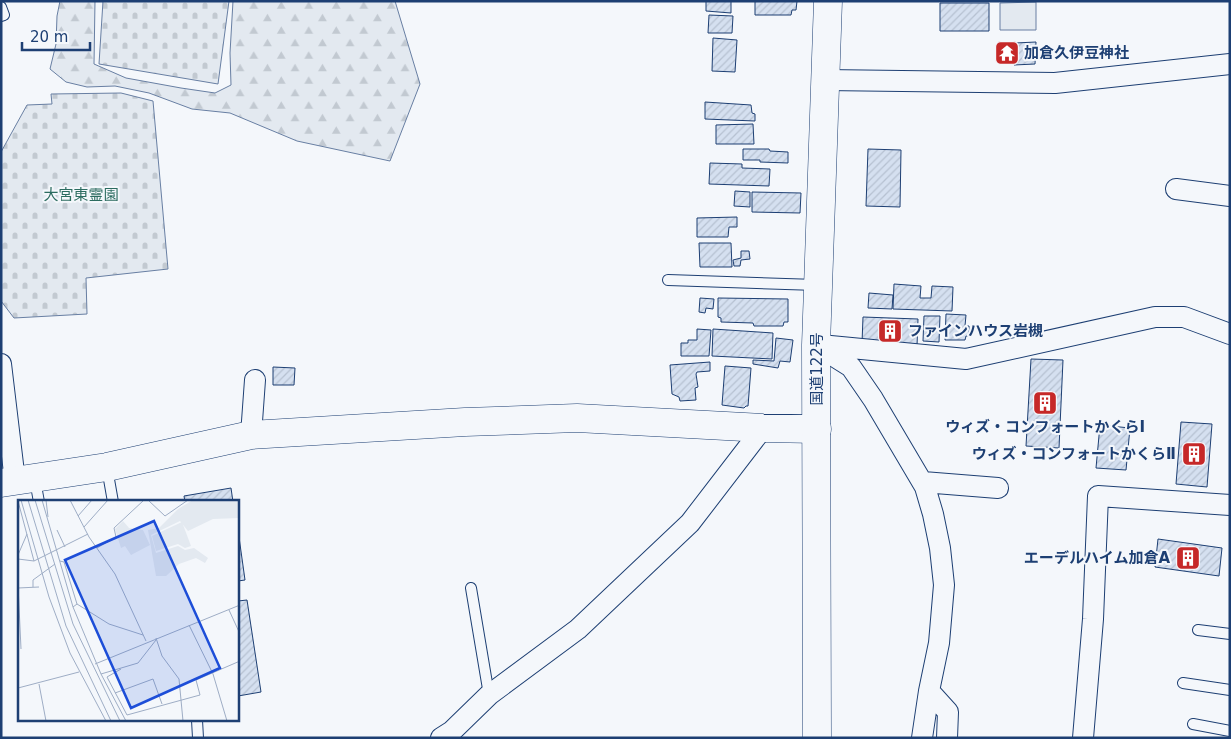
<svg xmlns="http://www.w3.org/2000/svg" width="1231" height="739" font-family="'DejaVu Sans','Noto Sans JP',sans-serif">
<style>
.green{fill:#e3e9f0;stroke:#687fa3}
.forest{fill:url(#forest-firs);stroke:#687fa3}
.cemetery{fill:url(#cemetery-stones);stroke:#687fa3}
.building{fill:url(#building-hatch);stroke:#1d3f73}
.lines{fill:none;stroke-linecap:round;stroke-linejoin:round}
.lane-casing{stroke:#1d3f73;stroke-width:12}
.street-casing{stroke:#1d3f73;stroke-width:22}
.secondary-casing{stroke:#1d3f73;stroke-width:29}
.highway-casing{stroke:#1d3f73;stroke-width:29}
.lane{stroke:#f4f7fb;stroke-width:10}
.street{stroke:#f4f7fb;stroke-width:20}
.secondary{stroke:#f4f7fb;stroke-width:28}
.highway{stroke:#f4f7fb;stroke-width:28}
.labels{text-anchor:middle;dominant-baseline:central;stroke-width:4;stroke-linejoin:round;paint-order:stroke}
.poi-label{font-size:15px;font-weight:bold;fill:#1d3f73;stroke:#f4f7fb;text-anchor:start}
.park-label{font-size:15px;fill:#2c6c60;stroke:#f4f7fb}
.street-label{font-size:15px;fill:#1d3f73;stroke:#f4f7fb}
.inset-road{fill:none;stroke:#9eadc5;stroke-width:1}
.view{fill:#1d4ed8;fill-opacity:0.15;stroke:#1d4ed8;stroke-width:2.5}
.inset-edge{fill:none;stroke:#1d3f73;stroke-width:2.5}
</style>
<defs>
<pattern id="forest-firs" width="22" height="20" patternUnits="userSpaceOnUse" patternTransform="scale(1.25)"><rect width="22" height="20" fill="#e3e9f0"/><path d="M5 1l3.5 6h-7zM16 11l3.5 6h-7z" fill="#c2c9d1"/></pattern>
<pattern id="cemetery-stones" width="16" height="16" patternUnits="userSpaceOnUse" patternTransform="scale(1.25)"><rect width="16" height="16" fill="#e3e9f0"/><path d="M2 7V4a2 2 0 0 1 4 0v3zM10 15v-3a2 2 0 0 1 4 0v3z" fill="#c2c9d1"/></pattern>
<pattern id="building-hatch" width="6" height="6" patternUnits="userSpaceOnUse" patternTransform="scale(1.25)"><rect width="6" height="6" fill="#d5e0f0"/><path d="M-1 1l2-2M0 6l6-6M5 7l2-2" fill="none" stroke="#b6c1d1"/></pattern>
</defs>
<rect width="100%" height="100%" fill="#f4f7fb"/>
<path class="green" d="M1036,2V30H1000V3Z"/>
<path class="forest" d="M60,1H95L94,64L126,78L181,88L215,93L231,85L230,53L233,1H395L420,84L390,161L297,141L230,113L192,109L149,93L115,86L87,87L66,82L50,69L56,44L57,16Z"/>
<path class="cemetery" d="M103,1H229L218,84L99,64Z
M121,93L153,101L168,269L86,278L87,314L14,318L1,301V152L27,105L52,104L51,94Z"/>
<path class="building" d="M706,1H731V13L706,11Z
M755,1H797L796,10H792L791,15H755Z
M940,3H989V31H940Z
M709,15L733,16L732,33H708Z
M713,38L737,40L735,72L712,71Z
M1036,42L1035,64L1014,65L1015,43Z
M1014,43L1013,62H999L1000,44Z
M705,102L751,105L752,113L755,114V121L705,119Z
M753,124L754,144H716V125Z
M743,149H769L770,151L788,152V163L760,162V160H743Z
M868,149L901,150L900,207L866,206Z
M710,163L742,164V168L770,169L769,186L709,184Z
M735,191L750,192V207L734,206Z
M752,192L801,193L800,213L752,212Z
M737,217V227H729L728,237H697V218Z
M699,243H731L732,267H700Z
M741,251H749L750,259L741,260L740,266H734L733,260L741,258Z
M894,284L921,286L920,298H931L932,286L953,287L952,311L893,309Z
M869,293L893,295L892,309L868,308Z
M700,298L714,299L713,309L706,308L705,313L699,312Z
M718,298L788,299V322H784L783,326H754L753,323L721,322V318L718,317Z
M946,314L966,315L965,326H969V336H966L965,340H945Z
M924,316H940L939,342L923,341Z
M863,317L918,319L917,346L862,343Z
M697,329L711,330L709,356H681V343H688V340H697Z
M713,329L773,333L772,359L712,356Z
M776,338L793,340L790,362L780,361L778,368L753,364V360L774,361Z
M1031,359L1063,360L1059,448L1026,446Z
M710,362V371L697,372L696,374L698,387L695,388L696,400L680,401L679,397L672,394L670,365Z
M725,366L751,368L748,406H746L744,408L722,405Z
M273,367L295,368L294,385H273Z
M1181,422L1212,424L1207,487L1176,484Z
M1100,425L1130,428L1126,470L1096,468Z
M231,488L233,502H185L184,496Z
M238,530L245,580L238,581Z
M1158,539L1222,548L1219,576L1155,567Z
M247,600L261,692L238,696V601Z"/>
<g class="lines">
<defs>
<path id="lane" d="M1,7L4,15L1,16
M668,280L817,285
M107,468L113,502
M35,480L39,502
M471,588L489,695
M1198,630L1230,634
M1183,683L1230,690
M197,720L198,738
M1193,724L1230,731"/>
<path id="street" d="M825,80L1055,83L1230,64
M1176,189L1230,196
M816,345L851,367L873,399L925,487L933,514L940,548L944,585L939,643L929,691L922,738
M820,345L966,359L1155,317H1184L1230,334
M1,364L15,481
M251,435L255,380
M923,482L998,488
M929,691L948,712L947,738
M441,738L452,731L489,695L578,629L690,523L763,428
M1083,738L1093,619L1098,496L1230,505"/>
<path id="secondary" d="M1,483L107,467L251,435L465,422L577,418L763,428L817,429"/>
<path id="highway" d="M817,738L816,345L828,1"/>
</defs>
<use href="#lane" class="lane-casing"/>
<use href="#street" class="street-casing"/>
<use href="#secondary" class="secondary-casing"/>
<use href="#highway" class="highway-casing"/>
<use href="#lane" class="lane"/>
<use href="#street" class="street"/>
<use href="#secondary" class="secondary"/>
<use href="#highway" class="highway"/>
</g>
<defs>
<symbol id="temple-square" viewBox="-11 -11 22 22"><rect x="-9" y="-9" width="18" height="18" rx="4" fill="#c62828" stroke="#f4f7fb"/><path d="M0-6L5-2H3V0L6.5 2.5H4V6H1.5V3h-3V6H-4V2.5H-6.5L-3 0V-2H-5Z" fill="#fff"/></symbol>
<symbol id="building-square" viewBox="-11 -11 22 22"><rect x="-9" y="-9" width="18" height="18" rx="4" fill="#c62828" stroke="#f4f7fb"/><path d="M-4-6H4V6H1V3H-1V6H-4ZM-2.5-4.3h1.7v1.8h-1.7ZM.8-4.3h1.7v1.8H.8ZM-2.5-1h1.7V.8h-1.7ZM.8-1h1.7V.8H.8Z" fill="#fff"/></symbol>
</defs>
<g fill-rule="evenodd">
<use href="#temple-square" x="993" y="39" width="28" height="28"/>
<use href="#building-square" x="876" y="317" width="28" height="28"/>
<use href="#building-square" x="1031" y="389" width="28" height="28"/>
<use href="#building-square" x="1180" y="440" width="28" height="28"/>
<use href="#building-square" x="1174" y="544" width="28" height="28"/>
</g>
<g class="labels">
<g class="poi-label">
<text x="1024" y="53">加倉久伊豆神社</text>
<text x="908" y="331">ファインハウス岩槻</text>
<text x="1045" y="427" text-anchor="middle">ウィズ・コンフォートかくらⅠ</text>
<text x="1176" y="454" text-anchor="end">ウィズ・コンフォートかくらⅡ</text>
<text x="1170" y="558" text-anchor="end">エーデルハイム加倉A</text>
</g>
<g class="park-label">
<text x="81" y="195">大宮東霊園</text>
</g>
<g class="street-label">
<text transform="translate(817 369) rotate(-90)">国道122号</text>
</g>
</g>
<g transform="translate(18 500)">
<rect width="221" height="221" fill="#f4f7fb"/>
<path d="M175,0H221V18L195,19L170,31L162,21L133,35L138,53L160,46L167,50L176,48L190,58L187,63L178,58L161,64L148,76H138L130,30L141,28L160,9Z" fill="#e3e9f0"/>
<path d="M105,21L111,28L125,30L132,45L113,55L107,46L103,48L97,29ZM164,22L173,46L167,48L160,44L138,51L134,36Z" fill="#e3e9f0"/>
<path class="inset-road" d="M3,0L31,97L52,153L88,221M10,0L48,126L93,221M17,0L55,124L102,221M24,0L55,107L83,174L108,221M28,0L30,17M52,0L71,37L97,74L128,141M130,0L147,16L170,0M0,1L16,61M60,16L74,0M66,27L90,0M39,30L47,47M79,48L98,37L96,28L126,0M0,55L9,34M0,59L16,61L70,34M42,61L46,62L59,104L55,107M0,85L3,149M15,87V80L37,64M0,88L21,87M59,104L91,124L125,135M211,110L222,134M171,125L195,174L209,221M138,138L144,156L161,179L165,221M77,164L222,105M103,169L89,177L109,215L182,195L178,180L222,161M83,174L120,163L138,140M21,184L28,221M0,188L61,172M97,193L135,179L144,204"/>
<path class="view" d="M136,21L202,168L113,208L47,60Z"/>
<rect width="221" height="221" class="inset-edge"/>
</g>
<rect width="1231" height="739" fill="none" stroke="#1d3f73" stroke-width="5"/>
<path d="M22 42v8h68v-8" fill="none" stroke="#1d3f73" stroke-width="2.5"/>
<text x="30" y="42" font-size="15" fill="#1d3f73" stroke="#f4f7fb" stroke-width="4" paint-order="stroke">20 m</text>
</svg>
